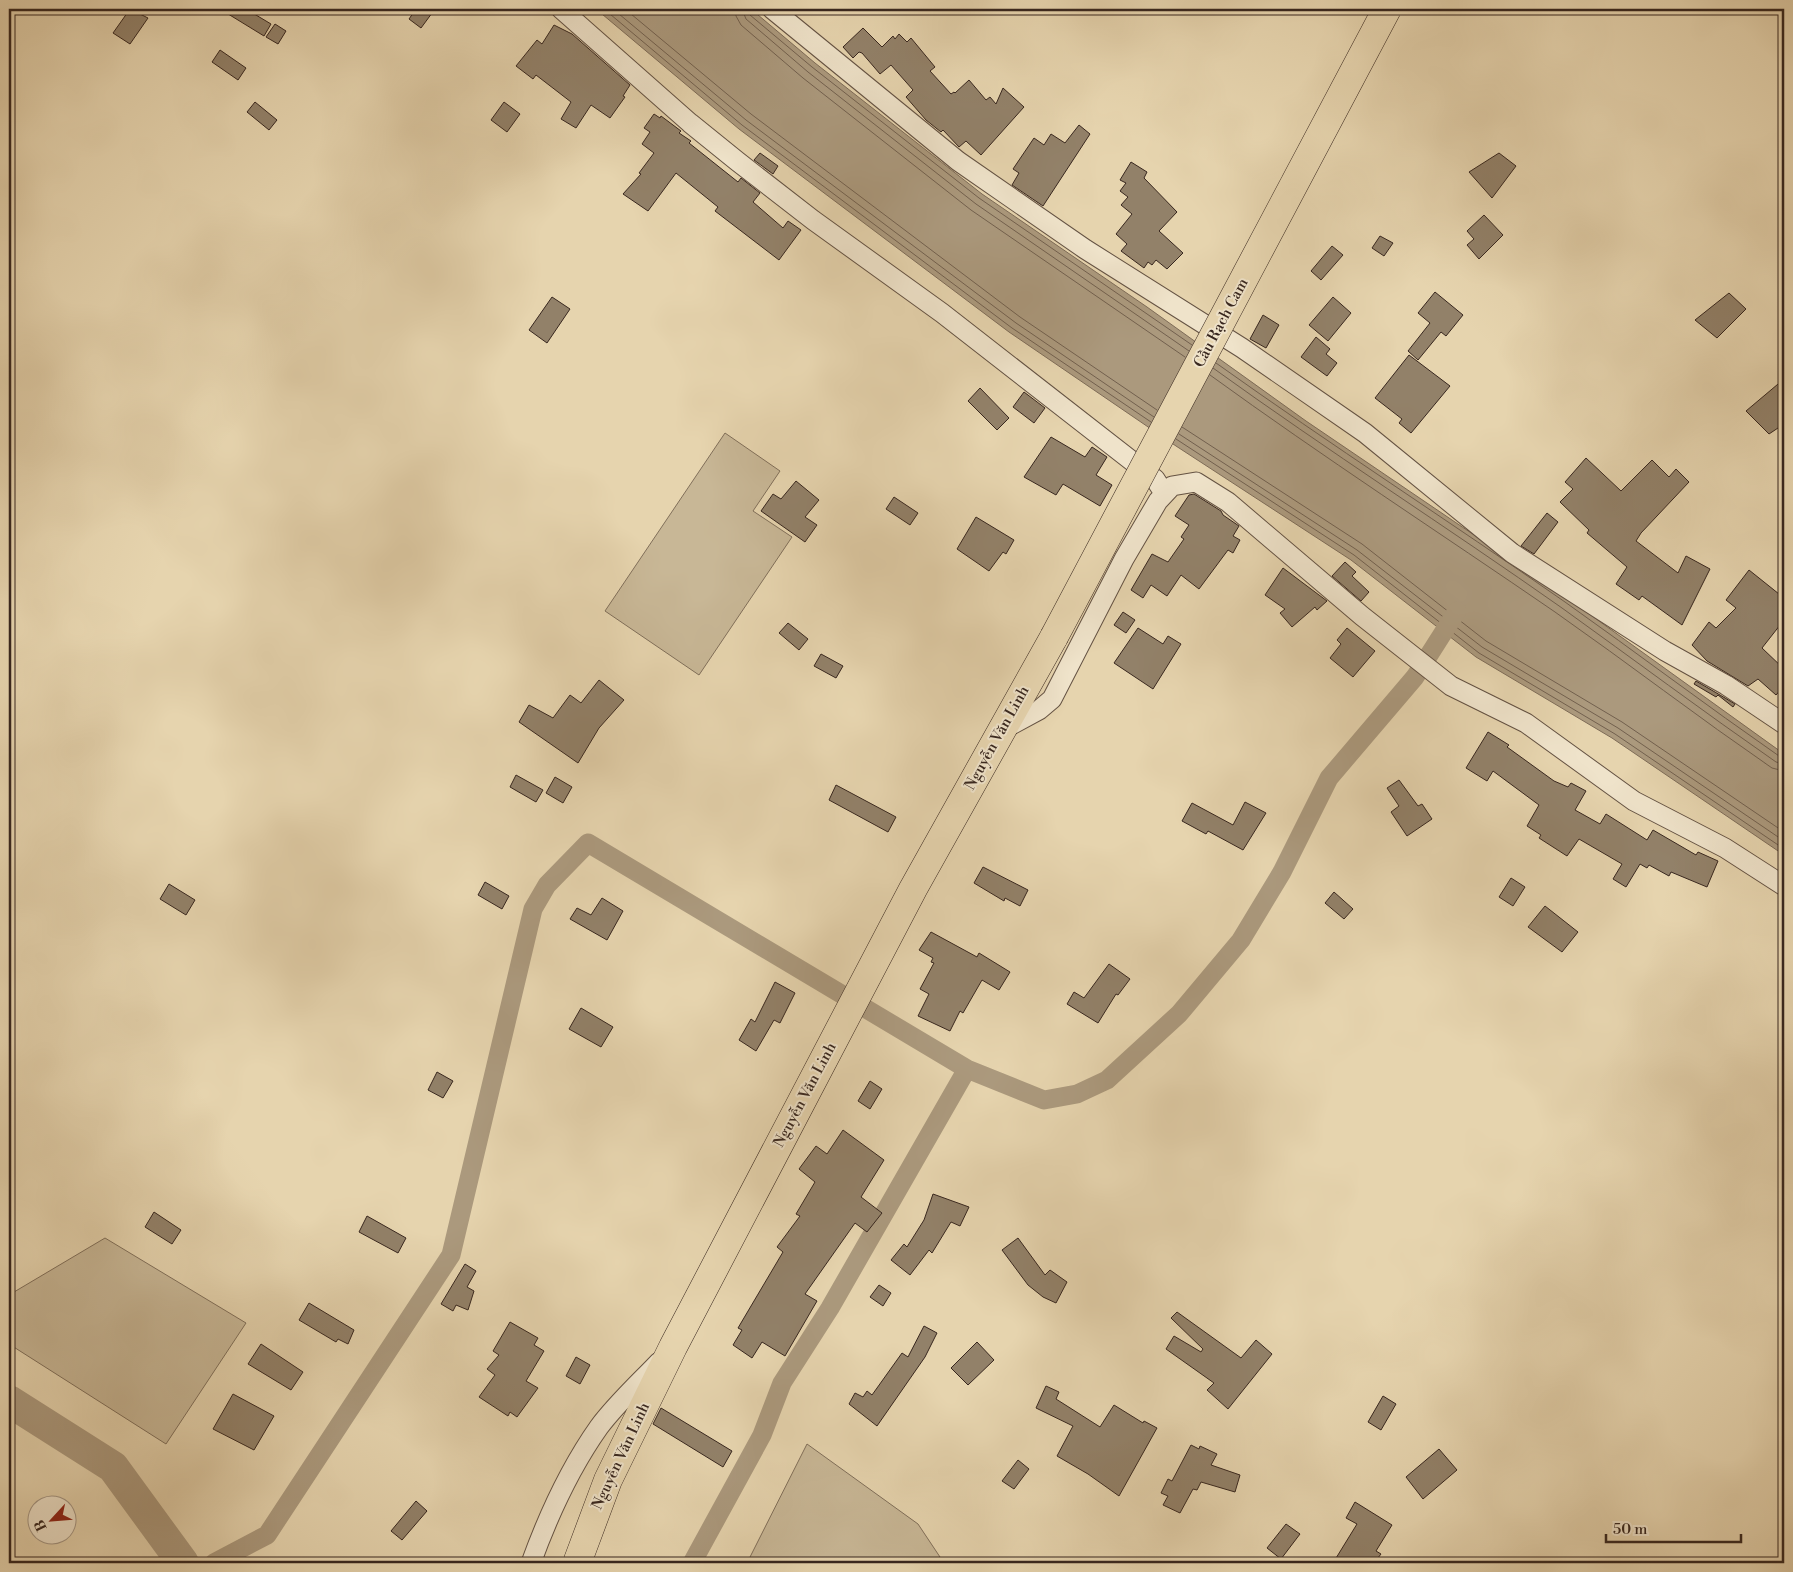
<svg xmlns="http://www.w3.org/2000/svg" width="1793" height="1572" font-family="'Libre Bodoni',serif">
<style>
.green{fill:#c8b796;stroke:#806f5a}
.water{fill:#ab997d;stroke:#7d6b57}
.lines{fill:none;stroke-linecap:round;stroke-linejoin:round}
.shore{stroke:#72604e;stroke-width:1}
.canal{stroke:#ab997d;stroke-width:19}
.river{stroke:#ab997d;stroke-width:32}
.building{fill:#928169;stroke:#38271f}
.minor-casing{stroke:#645243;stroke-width:21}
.highway-casing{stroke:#38271f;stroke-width:29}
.minor{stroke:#efe3ca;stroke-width:19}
.highway{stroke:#e6d4ae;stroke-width:28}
.highway-bridge-casing{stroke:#38271f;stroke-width:29;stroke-linecap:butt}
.highway-bridge{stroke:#e6d4ae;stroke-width:28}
.labels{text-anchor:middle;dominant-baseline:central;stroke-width:4;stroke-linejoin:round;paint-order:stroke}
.street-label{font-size:15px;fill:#38271f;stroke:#efe3ca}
</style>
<rect width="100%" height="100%" fill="#e6d4ae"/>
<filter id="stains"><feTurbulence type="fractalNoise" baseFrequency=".004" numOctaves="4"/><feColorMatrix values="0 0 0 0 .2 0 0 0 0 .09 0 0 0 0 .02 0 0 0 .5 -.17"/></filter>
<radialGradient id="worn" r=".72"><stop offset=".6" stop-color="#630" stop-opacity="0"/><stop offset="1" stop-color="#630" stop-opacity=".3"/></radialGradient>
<path class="green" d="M725,433L780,471L753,511L792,537L699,675L605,611Z
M105,1238L246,1323L166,1444L9,1344V1295Z
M807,1444L918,1524L944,1563H747Z"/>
<path class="water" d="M596,9H751L815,63L982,194L1147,307L1306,421L1567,598L1784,754V855L1612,738L1476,657L1351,560L1176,446L1009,332L739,129Z"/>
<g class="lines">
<path class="shore" d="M604,9L742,125L1012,328L1151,422
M613,9L746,120L1016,323L1154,417
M625,9L751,114L1020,317L1157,410
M735,9L736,16L741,25L803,78L971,210L1185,357
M742,9L746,19L808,72L976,204L1189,351
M749,9L750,15L812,67L979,198L1192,345
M1216,363C1331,445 1449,521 1565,602C1637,653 1707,706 1779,756L1784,757
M1213,368C1328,451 1447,527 1562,608C1633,659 1704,712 1776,762L1784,764
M1210,375C1323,457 1440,533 1555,612C1628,663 1699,718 1772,768L1784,771
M1182,427L1362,544L1486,641L1622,722L1784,832
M1179,434L1357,550L1482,647L1618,728L1784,841
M1176,439L1354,555L1479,653L1615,734L1784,849"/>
<path class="canal" d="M214,1563L267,1535L451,1255L533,909L547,885L588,843L967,1069L1044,1100L1077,1094L1107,1080L1179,1014L1241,940L1282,872L1329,778L1415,677L1457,611
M692,1563L762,1435L782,1383L830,1308L967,1069"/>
<path class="river" d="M9,1401L113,1467L183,1563"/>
</g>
<path class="building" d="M130,9L148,18L130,44L113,33Z
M220,9H246L271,24L264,36Z
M416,9H435L421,28L409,19Z
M275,24L286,31L278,44L266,37Z
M554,25L572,34L630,85L623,96L625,97L610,118L591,105L576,128L561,119L571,102L536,75L533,79L516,66L537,40L542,44Z
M863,28L882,47L893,36L895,39L899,34L907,42L911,38L935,67L930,71L951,94L954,92L955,93L969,80L986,100L990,97L996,104L1003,88L1024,107L981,155L966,141L959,147L943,130L941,132L926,120L906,97L913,90L891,65L880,74L862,53L859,52L853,58L843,47Z
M220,50L246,68L238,80L212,62Z
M255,102L277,120L269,130L247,112Z
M504,102L520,114L507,132L491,120Z
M654,114L660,118L661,116L681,131L679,133L691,141L689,143L738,182L741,178L760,193L753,202L783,228L788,221L801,230L779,260L715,211L718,207L676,173L648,211L623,194L641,174L639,173L654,153L642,144L650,132L644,128Z
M1079,125L1090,134L1043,206L1012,185L1019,173L1013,169L1034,138L1044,145L1051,134L1065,143Z
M760,153L778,166L773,174L754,160Z
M1499,153L1516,166L1492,198L1469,172Z
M1131,162L1147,172L1144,178L1177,212L1159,231L1183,253L1167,269L1156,260L1152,265L1148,262L1144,268L1121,251L1127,244L1116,234L1132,214L1121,205L1128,197L1120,191L1126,183L1120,180Z
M1484,215L1503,235L1479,259L1467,245L1474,239L1467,231Z
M1380,236L1393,243L1384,256L1372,248Z
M1332,246L1343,255L1321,280L1311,271Z
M1435,292L1463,315L1446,336L1441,332L1418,360L1408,351L1430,323L1418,313Z
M1729,293L1746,309L1717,338L1695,320Z
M552,297L570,309L547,343L529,330Z
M1333,297L1351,313L1328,341L1309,325Z
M1263,315L1279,325L1266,348L1250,339Z
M1316,337L1330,349L1326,354L1337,363L1327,376L1301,357Z
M1409,355L1450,386L1411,433L1399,423L1402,419L1375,398Z
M1784,379V424L1769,434L1746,411Z
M980,388L1009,418L997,430L968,401Z
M1024,392L1045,408L1034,423L1013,407Z
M1051,437L1085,457L1092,447L1107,457L1096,475L1112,485L1100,506L1063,484L1056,495L1024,477Z
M1586,458L1621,491L1652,460L1669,477L1676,469L1689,482L1641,533L1636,541L1678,573L1686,556L1710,569L1682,625L1642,596L1639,600L1616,584L1627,567L1587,533L1589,530L1560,502L1573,489L1565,482Z
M796,481L819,500L805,517L817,525L805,542L761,511L773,494L781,499Z
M1194,494L1221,511L1223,515L1239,526L1233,536L1240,540L1233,553L1228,550L1199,589L1181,575L1167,596L1151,585L1143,598L1131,590L1152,554L1168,562L1184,539L1181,537L1189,525L1175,516L1189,495Z
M894,497L918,513L910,525L886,509Z
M1547,513L1558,522L1534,554L1521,546Z
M976,517L1014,540L1006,554L1003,552L989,571L957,549Z
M1345,562L1356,572L1352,576L1369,592L1361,601L1332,576Z
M1283,568L1327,601L1317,610L1315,607L1292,627L1280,613L1285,609L1265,595Z
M1749,570L1784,598V620L1762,648L1784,669V686L1776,695L1758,679L1748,686L1707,661L1692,645L1709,622L1716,628L1736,608L1726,600Z
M1123,612L1135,620L1126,633L1114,625Z
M788,623L808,639L799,650L779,633Z
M1138,628L1163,644L1168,636L1181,644L1153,689L1114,663Z
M1347,628L1375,651L1353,677L1330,658L1341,644L1337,640Z
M821,654L843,666L836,678L814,666Z
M599,680L624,700L599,728L578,763L519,722L529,705L553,718L570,695L581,703Z
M1696,681L1720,695L1735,704L1733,707L1718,695L1716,697L1694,684Z
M1488,732L1509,745L1507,747L1554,781L1568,787L1571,783L1586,791L1575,810L1600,824L1606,814L1647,840L1653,830L1696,855L1698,852L1718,861L1707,887L1671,872L1669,876L1649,865L1647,868L1640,864L1626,887L1613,879L1622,864L1579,839L1567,856L1539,838L1541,835L1527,826L1539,805L1493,771L1487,781L1466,768Z
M516,775L543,790L536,802L510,787Z
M555,777L572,787L563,803L546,793Z
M1399,780L1418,806L1422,804L1432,819L1407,836L1391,812L1399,806L1387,788Z
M836,785L896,817L888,832L829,800Z
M1245,802L1266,813L1243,850L1208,831L1206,834L1182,821L1192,803L1233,825Z
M983,867L1028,890L1020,906L1005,898L1004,901L974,883Z
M1511,878L1525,887L1513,906L1499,897Z
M485,882L509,896L502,909L478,895Z
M169,884L195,900L186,915L160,899Z
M1334,892L1353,909L1344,919L1325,903Z
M602,898L623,911L607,940L570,919L577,908L591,915Z
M1545,906L1578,932L1562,952L1528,927Z
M931,932L977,957L979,953L1010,972L999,990L982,980L963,1013L960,1011L950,1031L918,1016L929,994L920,989L934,963L931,962L933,958L919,950Z
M1109,964L1130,979L1118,995L1116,994L1098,1023L1067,1004L1074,992L1084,998Z
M775,982L795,993L780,1023L774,1020L756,1051L739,1040L751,1019L755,1022Z
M581,1008L613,1027L601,1047L569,1029Z
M437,1072L453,1081L443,1098L428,1090Z
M870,1081L882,1089L870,1109L858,1101Z
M843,1130L884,1160L861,1197L882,1213L867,1232L855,1223L805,1294L817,1301L785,1356L762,1342L752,1358L733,1345L742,1330L738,1328L783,1252L777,1247L800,1216L796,1214L815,1182L799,1169L816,1146L827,1154Z
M933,1194L969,1207L960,1226L951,1222L932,1253L929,1250L910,1275L891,1260L904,1244L907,1247L924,1220Z
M154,1212L181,1230L172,1244L145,1227Z
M367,1216L406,1238L398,1253L359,1232Z
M1018,1238L1045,1275L1050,1270L1067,1282L1056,1303L1043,1297L1028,1285L1002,1250Z
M465,1264L476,1271L467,1287L474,1291L468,1310L456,1305L453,1311L441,1304Z
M879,1285L891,1293L883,1306L870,1297Z
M309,1303L354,1330L348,1344L338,1339L336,1342L299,1320Z
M1177,1312L1241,1358L1256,1340L1272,1354L1228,1409L1207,1390L1214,1383L1166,1349L1174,1336L1201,1352L1203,1349L1171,1318Z
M510,1322L538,1338L534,1345L544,1351L526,1381L538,1388L517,1417L510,1412L508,1416L479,1397L495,1375L487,1369L499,1355L493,1351Z
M924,1326L937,1333L925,1357L877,1426L849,1404L855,1393L863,1397L867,1391L872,1395L902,1353L908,1357Z
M977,1342L994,1360L968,1385L951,1368Z
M261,1344L303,1372L291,1390L248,1364Z
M576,1357L590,1365L580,1384L566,1376Z
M1046,1386L1059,1392L1056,1399L1100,1427L1114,1405L1143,1423L1144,1421L1157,1428L1119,1496L1088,1474L1057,1456L1073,1426L1036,1408Z
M233,1394L274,1416L254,1450L213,1429Z
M1383,1396L1396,1404L1381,1430L1368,1422Z
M661,1408L732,1451L723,1467L653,1424Z
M1191,1445L1199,1449L1200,1446L1217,1454L1211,1465L1240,1475L1235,1492L1201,1482L1197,1490L1193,1489L1180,1513L1163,1505L1168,1496L1161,1493L1168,1479L1172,1481Z
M1439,1449L1457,1470L1423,1499L1406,1477Z
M1018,1460L1029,1469L1014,1489L1002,1481Z
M416,1501L427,1511L402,1540L391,1531Z
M1355,1502L1392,1525L1376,1551L1381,1554L1374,1563H1333L1357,1524L1346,1518Z
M1286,1524L1300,1534L1281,1559L1267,1548Z"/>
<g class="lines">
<defs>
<path id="minor" d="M561,9L690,123L737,161L813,220L942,313L1155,479L1164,493
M772,9L958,161L1085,249L1242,348L1365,433L1512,553L1665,651L1726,685L1784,724
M1000,731L1039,710L1052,699L1124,559L1158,501L1172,486L1196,482L1228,502L1362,616L1451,686L1526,723L1634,801L1725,848L1784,886
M531,1563C548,1516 570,1468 599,1427C616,1404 639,1383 659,1362"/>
<path id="highway" d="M577,1563L608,1480L673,1347L913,889L1054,637"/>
</defs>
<use href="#minor" class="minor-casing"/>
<use href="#highway" class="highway-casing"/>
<use href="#minor" class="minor"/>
<use href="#highway" class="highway"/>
<defs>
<path id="highway-bridge" d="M1054,637L1387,9"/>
</defs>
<use href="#highway-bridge" class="highway-bridge-casing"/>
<use href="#highway-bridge" class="highway-bridge"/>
</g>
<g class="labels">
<g class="street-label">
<text transform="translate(1221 323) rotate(-62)">Cầu Rạch Cam</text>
<text transform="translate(997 738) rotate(-61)">Nguyễn Văn Linh</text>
<text transform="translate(805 1095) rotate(-62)">Nguyễn Văn Linh</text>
<text transform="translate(621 1456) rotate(-65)">Nguyễn Văn Linh</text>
</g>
</g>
<rect width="1793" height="1572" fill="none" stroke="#e6d4ae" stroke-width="30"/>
<rect x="10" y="10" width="1773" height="1552" fill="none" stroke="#38271f" stroke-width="2.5"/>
<rect x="15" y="15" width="1763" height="1542" fill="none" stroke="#38271f"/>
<g transform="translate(52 1520) rotate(244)"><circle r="24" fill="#efe3ca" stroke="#a69886"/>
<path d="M0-4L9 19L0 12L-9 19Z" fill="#8f2418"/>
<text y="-8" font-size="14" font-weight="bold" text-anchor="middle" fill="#38271f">B</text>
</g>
<path d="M1606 1534v8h135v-8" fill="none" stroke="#38271f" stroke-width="2.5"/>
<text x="1613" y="1534" font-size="15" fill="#38271f" stroke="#efe3ca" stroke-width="4" paint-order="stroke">50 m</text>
<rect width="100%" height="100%" filter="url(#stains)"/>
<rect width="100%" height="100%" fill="url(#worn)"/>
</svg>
